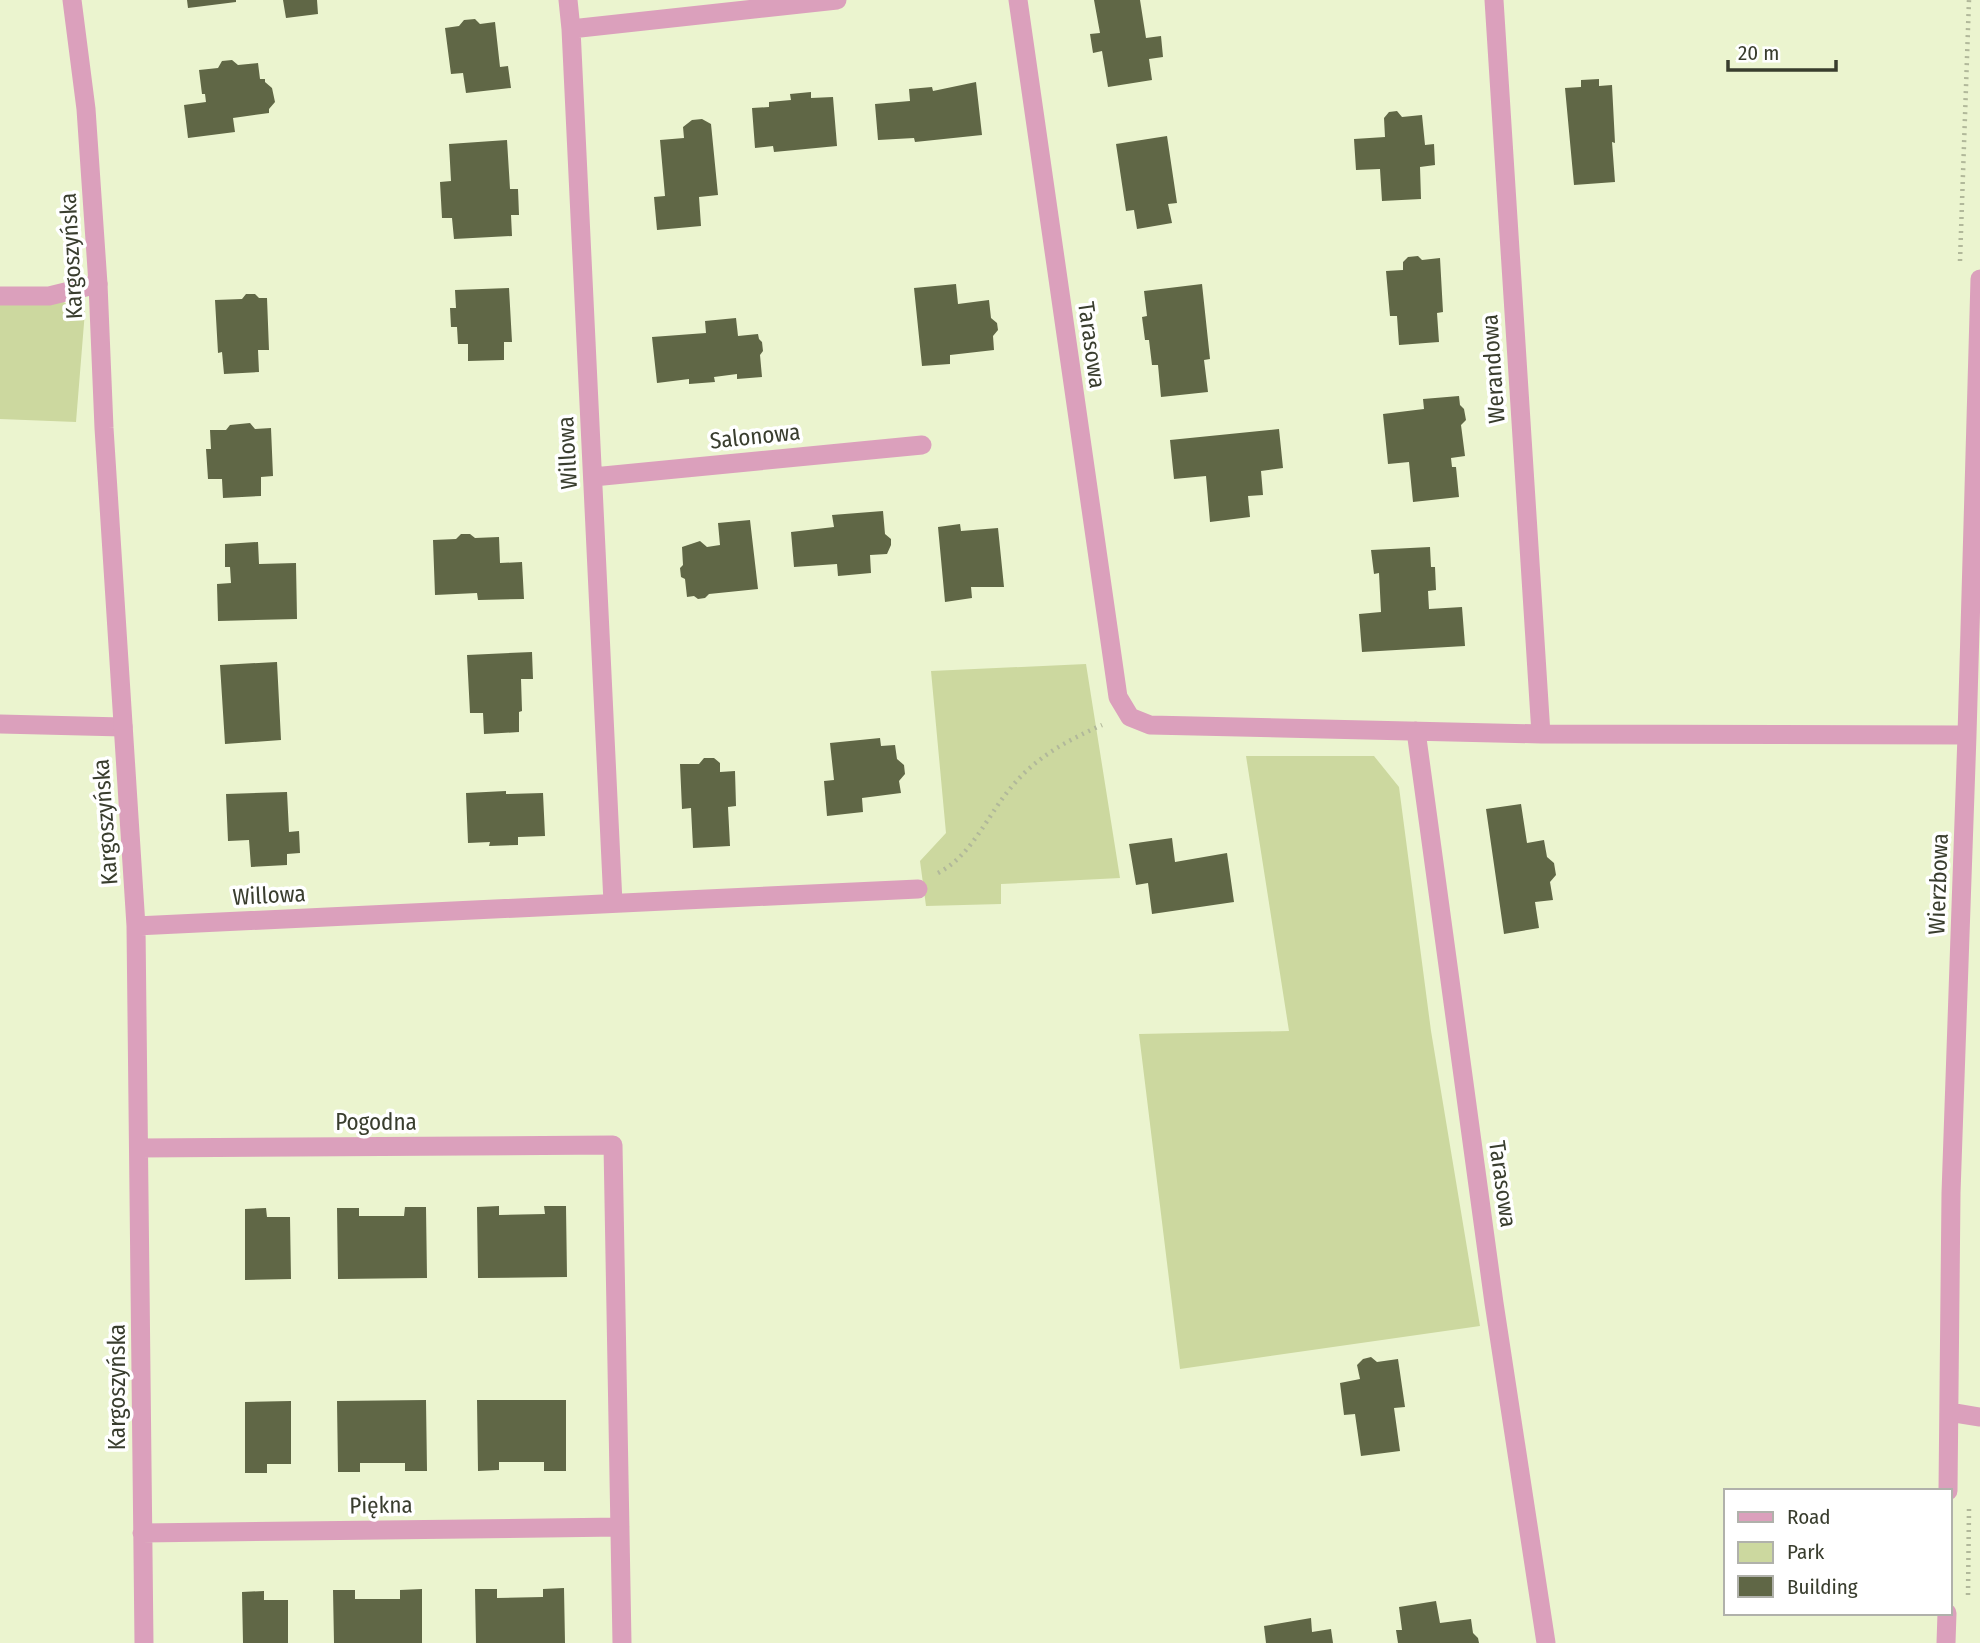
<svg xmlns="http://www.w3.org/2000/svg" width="1980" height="1643" font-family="'Fira Sans Condensed',sans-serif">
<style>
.green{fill:#ccd89f}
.building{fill:#606746}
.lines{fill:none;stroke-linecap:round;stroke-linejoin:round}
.path{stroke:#b1b89a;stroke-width:4.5;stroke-dasharray:2 5;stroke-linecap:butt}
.service{stroke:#dba0bc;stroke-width:19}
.minor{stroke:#dba0bc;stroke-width:19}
.labels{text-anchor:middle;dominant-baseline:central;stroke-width:7;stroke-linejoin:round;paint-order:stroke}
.street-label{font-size:23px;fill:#393d2e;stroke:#fff}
</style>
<rect width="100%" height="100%" fill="#ebf4cf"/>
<path class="green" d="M0,296H49L85,311L76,422L0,419Z
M1086,664L1120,878L1001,884V904L926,906L920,861L946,833L931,671Z
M1246,756H1374L1399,787L1431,1031L1480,1326L1180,1369L1139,1034L1289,1031Z"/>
<path class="building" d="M187,0H236V2L188,8Z
M283,0H317L318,14L286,18Z
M1094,0H1140L1146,38L1161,36L1163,57L1149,59L1152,80L1108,87L1102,51L1093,53L1090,34L1100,33Z
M475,19L480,24L495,22L500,67L508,66L511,88L466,93L463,73L451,74L445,28L459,26L464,20Z
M232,60L238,65L258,63L260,79H265V82L272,88L275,102L269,109V113L233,118L235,132L188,138L184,105L206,102L205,94H202L199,70L218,68L222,61Z
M1599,79V86L1612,85L1615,143L1612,142L1615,182L1574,185L1565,88L1581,87V80Z
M976,82L982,135L915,142L914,138L878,140L875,104L910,101L909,89L932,87L933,91Z
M811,92V98L833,97L837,146L774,152L773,146L755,148L752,108L769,107V102L791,100L790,94Z
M1397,111L1402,117L1422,115L1425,145L1434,144L1435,165L1420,167L1421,199L1382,201L1380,169L1356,170L1354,139L1385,137L1384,118L1389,112Z
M702,119L711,124L718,195L699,197L701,226L657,230L654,197L665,196L660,140L684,138L683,127L692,120Z
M1167,136L1177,203L1168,204L1172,223L1137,229L1134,210L1126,211L1116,144Z
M507,140L510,189H518L519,215H511L512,236L454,239L452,218H442L440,182L451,181L449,144Z
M1418,256L1422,260L1440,258L1443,312L1437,313L1439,342L1399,345L1397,316H1390L1386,271L1403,270V262L1408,257Z
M956,284L958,304L989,300L991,318L997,323L998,330L993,336L994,350L950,355V364L922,366L914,288Z
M1202,284L1210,359L1204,360L1208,392L1161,397L1158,365H1152L1149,340H1145L1142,317L1147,316L1144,291Z
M509,288L512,342H504V360L468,361V344H458L457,327H451L450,308H456L455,290Z
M246,294H255L259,298H267L269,350H258L259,372L224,374L222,352L218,353L215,300L242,299Z
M736,318L738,336L758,334L759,339L762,342L763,351L760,355L762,377L737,379V374L714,377L715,382L689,384V379L657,383L652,337L706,333L705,321Z
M1459,396L1460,405L1464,409L1466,420L1461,425L1465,456L1451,458L1452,467H1456L1459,497L1413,502L1409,462L1388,464L1383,414L1424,409L1423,399Z
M250,423L255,429L271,428L273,476L261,477V496L223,498L222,479H208L206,449H211L210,430H226L230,425Z
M1279,429L1283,468L1261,471L1263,495L1248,496L1250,517L1210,522L1206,476L1174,479L1170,440Z
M883,511L885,534L891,539V545L887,554L870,555L871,573L838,576L837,564L794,567L791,532L834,527L832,515Z
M750,520L758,589L709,594L705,598L698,599L694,596L687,597L685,579L681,577L680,568L683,565L682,547L700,541L707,547L720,545L718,523Z
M960,524L961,531L998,528L1004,587H971L972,598L945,602L938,527Z
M461,534H470L475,538L499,537L500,563L522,562L524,599L478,600L477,593L435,595L433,540L456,539Z
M258,542L259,564L296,563L297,619L218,621L217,584L231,583L230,567H225V544Z
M1430,547L1431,567H1435L1436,590L1428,591L1429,609L1462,607L1465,646L1362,652L1359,614L1381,612L1379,573L1374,574L1371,550Z
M532,652L533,679H521L522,711L519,712V732L484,734L483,713H470L467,655Z
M277,662L281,740L225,744L220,665Z
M880,738L881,746L895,745L897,759L904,765L905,774L899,781L901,793L862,798L863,812L827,816L824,781L834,780L830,743Z
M704,758H714L720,763V772L735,771L736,806L728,807L730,846L693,848L691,808L682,809L680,764H699Z
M506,791V794L543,793L545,836L518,837V845L489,846L490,842L468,843L466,793Z
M287,792L289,832L299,831L300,853L287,854V865L251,867L249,840L228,841L226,794Z
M1521,804L1527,843L1544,840L1547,857L1554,863L1556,875L1550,882L1553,900L1535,902L1539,928L1504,934L1486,809Z
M1172,838L1175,862L1227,853L1234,902L1152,914L1148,883L1136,885L1129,844Z
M499,1206V1215L545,1214L544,1206H566L567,1277L478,1278L477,1207Z
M405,1207H426L427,1278L338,1279L337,1208H359V1216H404Z
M266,1208L267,1217H290L291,1279L245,1280V1209Z
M1371,1357L1377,1362L1398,1359L1405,1407L1394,1408L1400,1451L1361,1456L1355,1414L1344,1415L1340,1383L1360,1379L1357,1365L1363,1359Z
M426,1400L427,1471H405V1463H360V1472H338L337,1401Z
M477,1400H566V1471H544V1462H499V1470L478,1471Z
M291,1401V1464H267V1473H245V1402Z
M564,1588L565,1643H476L475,1589H497V1598L543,1597V1589Z
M422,1589V1643H334L333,1590H355V1599H400V1590Z
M264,1591V1600H288V1643H243L242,1592Z
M1436,1601L1440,1623L1471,1619L1473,1633L1478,1638L1479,1643H1398L1396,1630H1402L1399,1607Z
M1311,1618L1312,1632L1331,1629L1333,1643H1266L1264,1626Z"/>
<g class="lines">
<path class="path" d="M1960,261L1969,0
M938,873C973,855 988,813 1014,784C1038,756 1068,740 1102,725
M1968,1595L1969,1509"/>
<path class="service" d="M0,296H49L98,284
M0,724L123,727"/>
<path class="minor" d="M72,0L86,109L98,284L104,428L136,926L144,1643
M568,0L571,29L613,903
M1018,0L1118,697L1130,717L1150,725L1541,734L1967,735
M1494,0L1541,734
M571,29L837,0
M593,477L922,445
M1416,731L1494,1303L1546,1643
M136,926L918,889
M139,1148L613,1145L622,1643
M1949,1412L1980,1417
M1948,1491L1951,1193L1967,735L1980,279
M142,1533L620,1527
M1946,1643L1947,1613"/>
</g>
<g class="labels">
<g class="street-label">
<text transform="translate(71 256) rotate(-93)">Kargoszyńska</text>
<text transform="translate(1092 345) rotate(82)">Tarasowa</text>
<text transform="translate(1493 369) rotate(-94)">Werandowa</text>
<text transform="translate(755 436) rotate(-6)">Salonowa</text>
<text transform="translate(567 453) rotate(-93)">Willowa</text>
<text transform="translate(105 822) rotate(-94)">Kargoszyńska</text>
<text transform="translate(1938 884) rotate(-88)">Wierzbowa</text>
<text transform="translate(269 895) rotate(-3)">Willowa</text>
<text x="376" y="1122">Pogodna</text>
<text transform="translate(1503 1184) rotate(82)">Tarasowa</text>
<text transform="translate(117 1387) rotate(-90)">Kargoszyńska</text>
<text transform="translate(381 1505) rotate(-1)">Piękna</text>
</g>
</g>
<rect x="1724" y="1489" width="228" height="126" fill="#ffffff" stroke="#b0b1ab" stroke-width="2"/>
<rect x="1738" y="1512" width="35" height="10" fill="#dba0bc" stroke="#b0b1ab" stroke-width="2"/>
<text x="1787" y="1524" font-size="21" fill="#393d2e">Road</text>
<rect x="1738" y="1542" width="35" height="21" fill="#ccd89f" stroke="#b0b1ab" stroke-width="2"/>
<text x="1787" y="1559" font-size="21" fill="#393d2e">Park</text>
<rect x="1738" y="1576" width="35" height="21" fill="#606746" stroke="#b0b1ab" stroke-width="2"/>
<text x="1787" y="1594" font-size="21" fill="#393d2e">Building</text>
<path d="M1728 60v10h108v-10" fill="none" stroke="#393d2e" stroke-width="3.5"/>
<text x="1738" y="60" font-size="21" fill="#393d2e" stroke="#ffffff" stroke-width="5" paint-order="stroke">20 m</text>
</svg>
